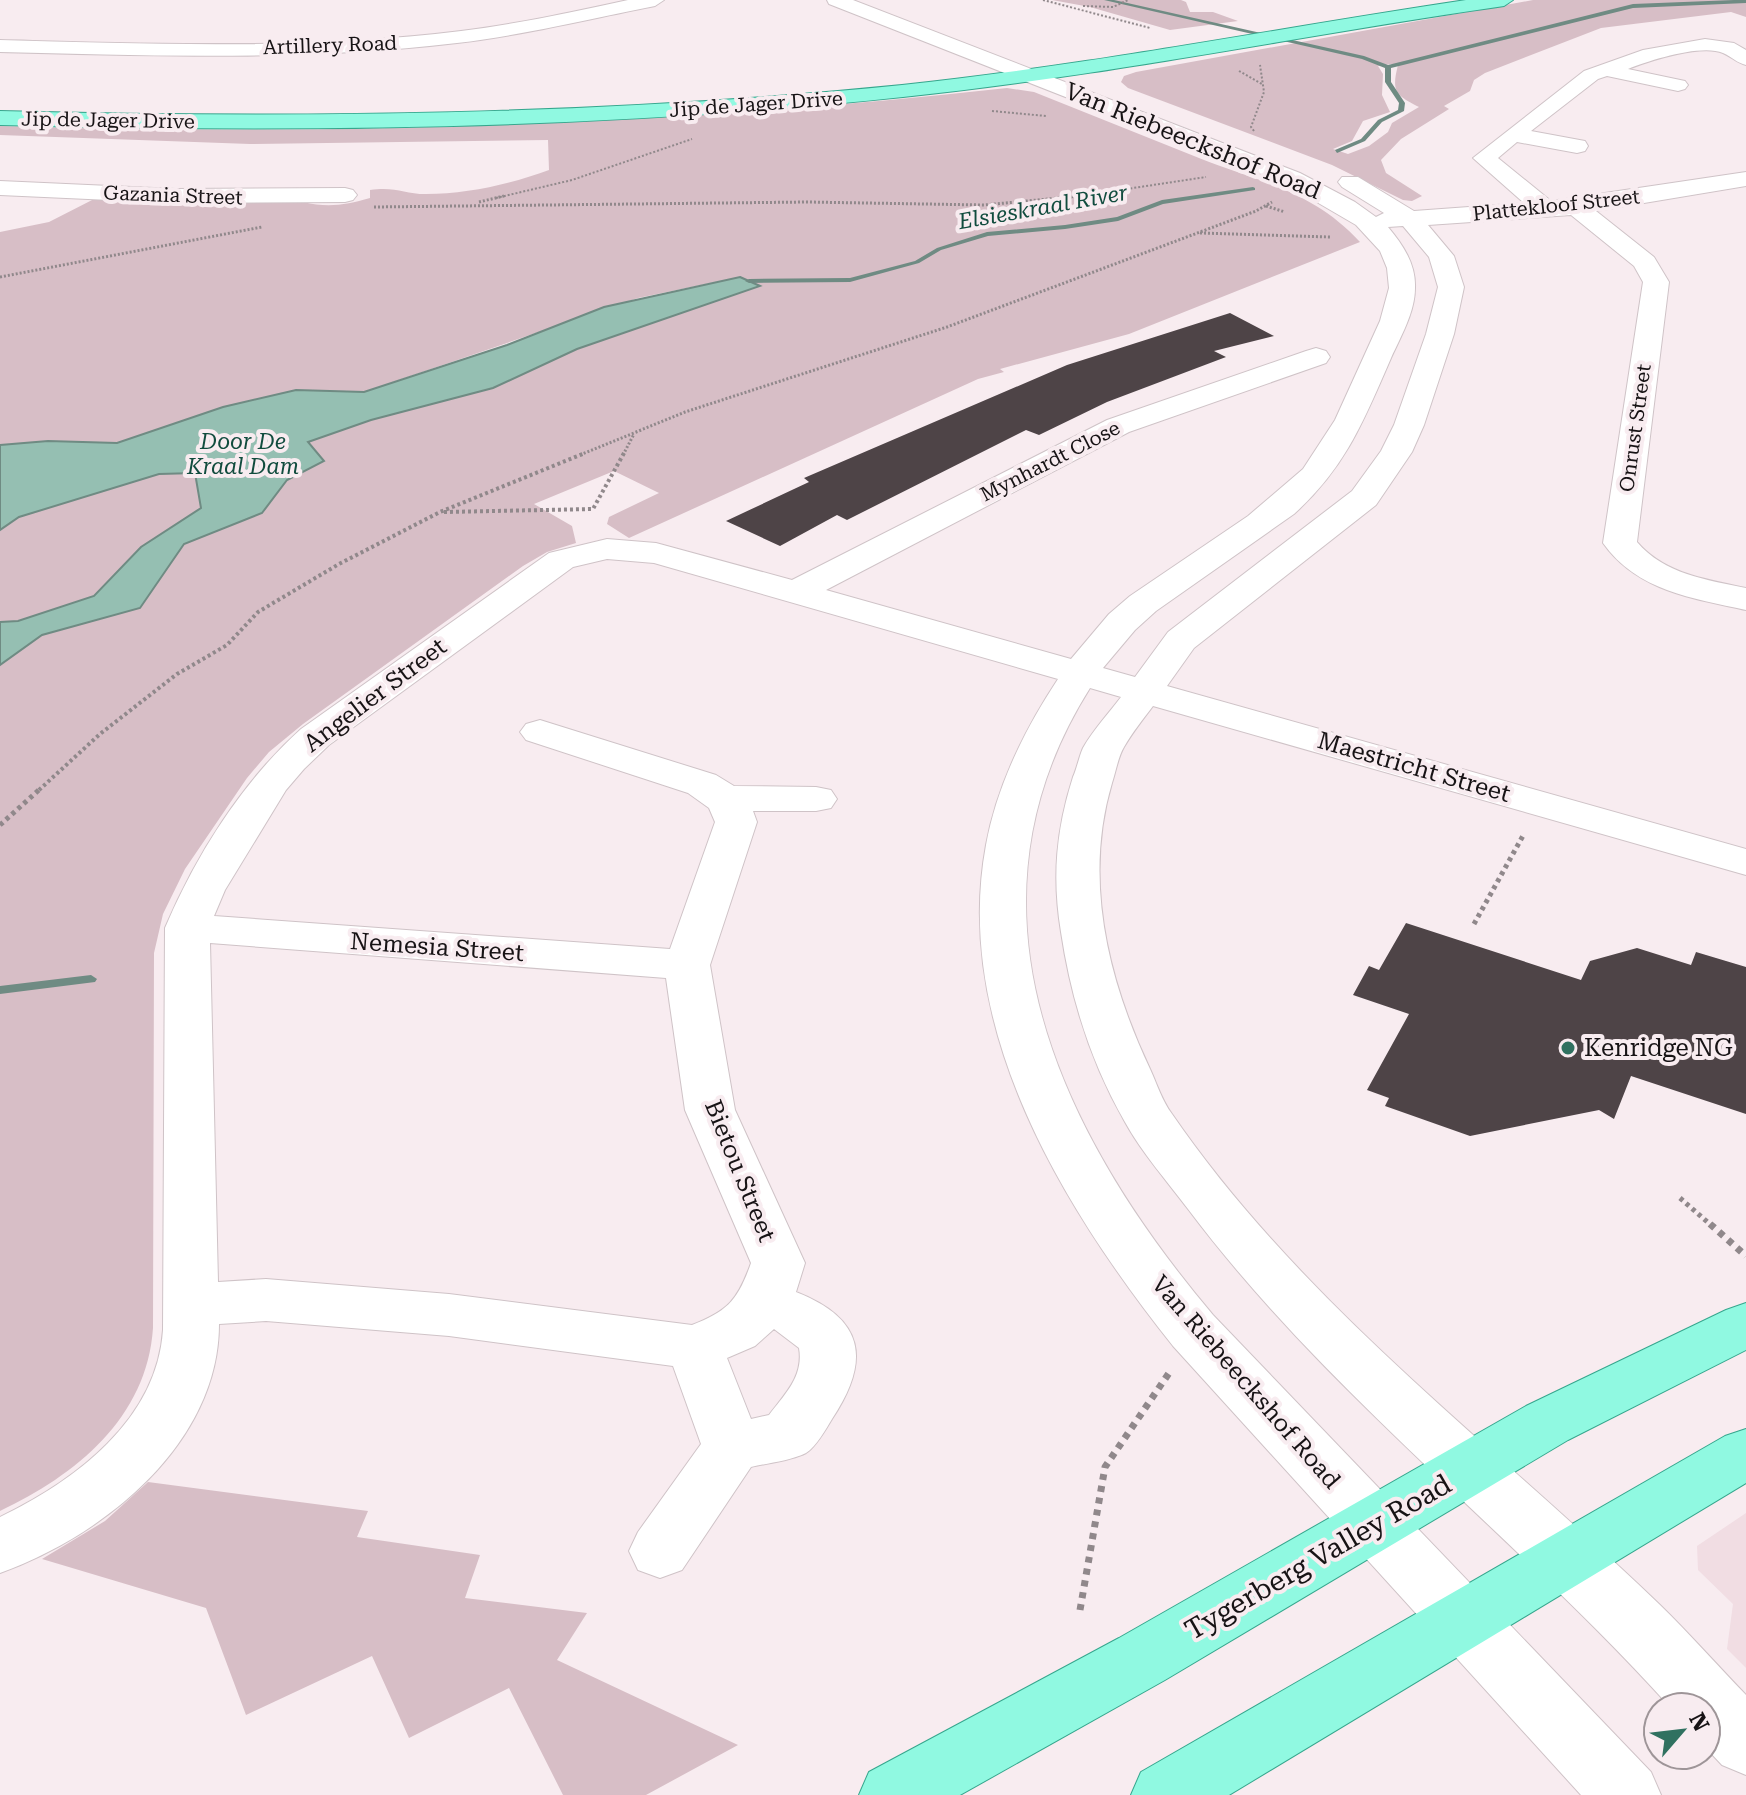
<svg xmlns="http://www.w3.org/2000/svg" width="1746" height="1795" font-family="'Roboto Serif',serif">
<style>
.built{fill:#f1dde3}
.green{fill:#d7bec6;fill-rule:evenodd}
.water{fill:#95bfb2;stroke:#6f8b83;stroke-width:2}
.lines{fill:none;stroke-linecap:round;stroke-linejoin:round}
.stream{fill:#6f8b83;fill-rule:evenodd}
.building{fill:#4e4447}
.minor-casing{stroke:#cfc3c7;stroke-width:2}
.major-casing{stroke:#36a68d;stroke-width:2}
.path-far4{stroke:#90888b;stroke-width:2;stroke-dasharray:2 2;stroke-linecap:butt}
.path-far3{stroke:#90888b;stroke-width:3;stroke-dasharray:2 2;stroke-linecap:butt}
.path-far2{stroke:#90888b;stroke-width:4;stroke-dasharray:3 3;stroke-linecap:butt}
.path-far1{stroke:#90888b;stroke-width:5;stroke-dasharray:4 4;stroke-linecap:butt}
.path{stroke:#90888b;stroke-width:7;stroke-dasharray:6 6;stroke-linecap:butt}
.minor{fill:#fff;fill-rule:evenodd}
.major{fill:#90f9e1;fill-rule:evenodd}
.poi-dot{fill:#307160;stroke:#f8ecf0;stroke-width:3}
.labels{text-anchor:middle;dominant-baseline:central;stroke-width:8;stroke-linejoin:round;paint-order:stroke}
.far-street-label{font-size:20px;fill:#171315;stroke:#f8ecf0}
.far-water-label{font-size:22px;font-style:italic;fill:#114c3e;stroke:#f8ecf0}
.street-label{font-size:24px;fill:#171315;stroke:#f8ecf0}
.poi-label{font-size:24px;fill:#171315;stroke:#f8ecf0;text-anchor:start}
.near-street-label{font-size:28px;fill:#171315;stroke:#f8ecf0}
</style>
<rect width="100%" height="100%" fill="#f8ecf0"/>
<path class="built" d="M1746,1513V1668L1727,1649L1733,1604L1698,1570L1697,1546Z"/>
<path class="green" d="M1052,0H1181L1186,2L1190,12H1213L1238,21L1170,30L1090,7Z
M1533,0H1746V17L1731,12L1601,28L1485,73L1474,80L1470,91L1444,106L1449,109L1401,139L1381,160L1386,173L1422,196L1412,201L1403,200L1332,165L1128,88L1121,82L1124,76L1136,72ZM1391,64L1398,65C1391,92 1396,95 1419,107L1392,123L1388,132L1369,146L1348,154L1333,149L1352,141L1363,121L1390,112L1382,95L1383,74L1378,66Z
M1007,88L1034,92C1089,114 1144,136 1199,158C1260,182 1313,191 1360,242L1129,334L1000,369L1004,372L978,379L629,538L607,524L609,517L659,493L614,471L534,504L572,526L576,543L547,552L523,566L303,724L269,752L247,778L185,869L163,914L154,953L153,1328C147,1418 76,1475 0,1511V665L42,635L140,608L184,544L262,513L287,480L324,461L307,442L371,420L493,388L577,349L759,286L740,277L638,298L364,392L296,390L223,407L117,443L48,441L0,445V232L49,222L98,197L303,202C328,208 346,205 370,198V190C395,186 404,194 426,194C467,194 511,184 549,170L548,140L250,144L0,135V126C337,136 672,125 1007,88Z
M195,473L201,508L141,547L94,596L18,621L0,622V530L19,517L159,474Z
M148,1482L368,1511L357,1537L480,1555L465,1598L587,1613L557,1660L738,1745L646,1795H563L509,1688L409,1738L372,1656L246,1715L206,1608L42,1559L105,1521Z"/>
<path class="water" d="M740,277L760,286L577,349L493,388L371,420L308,442L324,461L287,480L262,513L184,544L140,608L42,635L0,665V622L18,621L94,596L141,547L201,508L195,473L159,474L19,517L0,530V445L48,441L117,443L223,407L296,390L364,392L507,345L604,307Z"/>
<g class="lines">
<path class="stream" d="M1104,0H1114L1364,56L1388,65L1633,4L1734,0H1746V3L1633,8L1391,68V82L1405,103L1404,111L1382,122L1365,141L1337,153L1335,150L1361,139L1378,120L1398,110L1399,103L1385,82V68L1362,59Z
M1253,187L1255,188V190L1163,204L1118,221L1065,229L988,236L941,250L919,263L850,282L749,283L745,281L749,279L850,278L915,261L937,248L987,232L1065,225L1117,217L1162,200Z
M91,975L97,979L95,982L0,994V986Z"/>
</g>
<path class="building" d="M1230,313L1274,336L1214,351L1226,357L1107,402L1039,435L1026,430L847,520L837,515L780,546L726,521L809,482L804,478L1067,365Z
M1406,923L1581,980L1590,961L1637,948L1691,965L1696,952L1746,967V1114L1631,1076L1614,1119L1599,1110L1470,1136L1385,1106L1389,1098L1367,1090L1409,1014L1353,995L1369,966L1379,970Z"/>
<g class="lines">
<defs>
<path id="minor" d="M628,0H664L655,6C589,19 524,35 457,43C306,61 152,56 0,52V40C153,44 309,50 461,31C517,24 573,12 628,0Z
M827,0H853L1300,173L1355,202L1376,217L1384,213L1342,187L1338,182L1342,177H1358L1414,211L1524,203L1473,158L1584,71L1643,50L1705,39L1734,43L1746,50V65C1737,63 1732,57 1723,53C1701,44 1651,60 1628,69L1685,81L1688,85L1685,89L1678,91L1607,76L1598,79L1531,131L1585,141L1588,146L1585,151L1577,153L1517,142L1498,158L1551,201L1746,172V186L1596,211L1654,257L1669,282L1637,542C1664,574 1707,580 1746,588V610C1692,598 1637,591 1603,543L1643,282L1634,266L1571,215L1428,225L1454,256L1464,287L1454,334L1424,425L1412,452L1376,505L1194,648L1167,686L1746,849V875L1153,706C1143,719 1132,733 1124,747C1118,757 1116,771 1112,783C1083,880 1108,980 1150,1069C1157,1084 1162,1101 1172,1114C1303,1305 1494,1445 1659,1604C1689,1633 1717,1665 1746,1695V1775L1722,1765L1706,1748V1707H1670C1515,1535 1327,1394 1188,1209C1167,1181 1142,1153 1125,1122C1091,1063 1071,999 1061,932C1052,878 1056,830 1073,777C1077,768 1079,757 1083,748C1093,730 1109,713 1121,697L1090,688C950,910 1062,1136 1213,1315L1651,1772L1661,1795H1581L1173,1346C1064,1209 952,1028 986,845C997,785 1025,729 1058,679L654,563L607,559L573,567L329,745L304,769L286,790L225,890L214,916L670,949L715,822L709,808L688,793L526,740L520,732L526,724L540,720L716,775L734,786L816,787L831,790L837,799L831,808L816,811H753L757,822L710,965L735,1110L805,1263L796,1292C865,1319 871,1360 832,1419C826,1429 816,1447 806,1453C790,1461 768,1463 751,1467L682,1570L660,1578L638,1570L629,1551L638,1532L701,1444L673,1366L449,1336L266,1321L219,1324C219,1444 103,1536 0,1573V1517C75,1481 157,1420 163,1330L165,928C196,855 242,782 301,729L549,553L607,539L656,543L792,580L1107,420L1306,351L1316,348L1326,351L1330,357L1326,363L1129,432L826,590L1071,659L1109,614L1130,596L1248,516L1303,469L1335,420L1380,321L1389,288L1387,268L1380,251L1356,225L1284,183L829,4ZM1403,226L1429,257L1438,287L1426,334L1394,425L1381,451L1352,491L1168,632L1135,677L1103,668L1135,630L1156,611L1294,514C1346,467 1364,420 1391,358C1401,336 1415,312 1415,288C1416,264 1403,245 1388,227ZM210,943L666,978L685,1110L751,1263C738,1300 728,1311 692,1325L449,1294L266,1279L218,1282ZM774,1329L799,1348C804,1376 785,1394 769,1415L751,1419L727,1358L755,1346Z
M0,181L176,189L345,188L353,190L357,195L353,200L345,202L176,203L0,195Z"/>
<path id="major" d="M1466,0H1513L1504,6C1303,35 1105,76 903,97C603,129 302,133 0,125V111C301,119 602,115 902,85C1092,65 1278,28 1466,0Z
M1746,1303V1350L1568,1440L1165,1680L960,1795H859L869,1772L1119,1638L1526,1406L1726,1310Z
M1746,1429V1483L1229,1795H1131L1141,1772L1725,1436Z"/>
</defs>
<use href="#minor" class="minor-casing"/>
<use href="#major" class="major-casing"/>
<path class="path-far4" d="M1043,0L1150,28
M1083,6L1113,7L1128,0
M1239,71L1262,84
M992,111L1046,116
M1254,131L1251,127L1264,92L1260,65
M496,198L572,180L692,139
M1067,198L1206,177"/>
<path class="path-far3" d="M479,202L504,196
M1266,206L1285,212
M374,207L807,202L984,205L1080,196
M1200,233L1330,237
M0,277L262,227
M580,455L685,412L947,327L1256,211L1272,202
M623,455L634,434"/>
<path class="path-far2" d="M444,512L593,509L624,453
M39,790L100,734L177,674L227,645L258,612L339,564L440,512L585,453"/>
<path class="path-far1" d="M0,825L41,788
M1474,924L1524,834
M1680,1198L1712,1226"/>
<path class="path" d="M1710,1224L1746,1256
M1080,1610L1105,1467L1169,1373"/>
<use href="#minor" class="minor"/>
<use href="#major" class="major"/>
</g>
<circle class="poi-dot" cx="1568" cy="1048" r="8"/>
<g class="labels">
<g class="far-street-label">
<text transform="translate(330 45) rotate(-2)">Artillery Road</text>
<text transform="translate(756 104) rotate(-4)">Jip de Jager Drive</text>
<text transform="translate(108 120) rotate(1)">Jip de Jager Drive</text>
<text transform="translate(173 195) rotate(2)">Gazania Street</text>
<text transform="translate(1556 205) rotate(-6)">Plattekloof Street</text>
<text transform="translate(1635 428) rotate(-82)">Onrust Street</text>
<text transform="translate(1050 461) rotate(-27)">Mynhardt Close</text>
</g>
<g class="far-water-label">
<text transform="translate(1043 207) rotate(-10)">Elsieskraal River</text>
<text x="243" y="441">Door De<tspan x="243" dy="25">Kraal Dam</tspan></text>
</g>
<g class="street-label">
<text transform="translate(1193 141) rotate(22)">Van Riebeeckshof Road</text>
<text transform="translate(375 695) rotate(-37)">Angelier Street</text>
<text transform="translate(1414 767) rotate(16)">Maestricht Street</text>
<text transform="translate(437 947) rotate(4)">Nemesia Street</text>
<text transform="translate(740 1171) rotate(68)">Bietou Street</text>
<text transform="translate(1246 1382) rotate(49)">Van Riebeeckshof Road</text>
</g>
<g class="poi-label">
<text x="1584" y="1048">Kenridge NG</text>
</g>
<g class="near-street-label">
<text transform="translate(1318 1557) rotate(-30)">Tygerberg Valley Road</text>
</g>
</g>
<g transform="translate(1682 1731) rotate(62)"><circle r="38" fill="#f8ecf0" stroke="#9e9598" stroke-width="2"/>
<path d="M0-6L14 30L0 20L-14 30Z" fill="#307160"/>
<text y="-12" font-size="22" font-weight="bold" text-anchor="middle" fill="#171315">N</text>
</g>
</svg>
